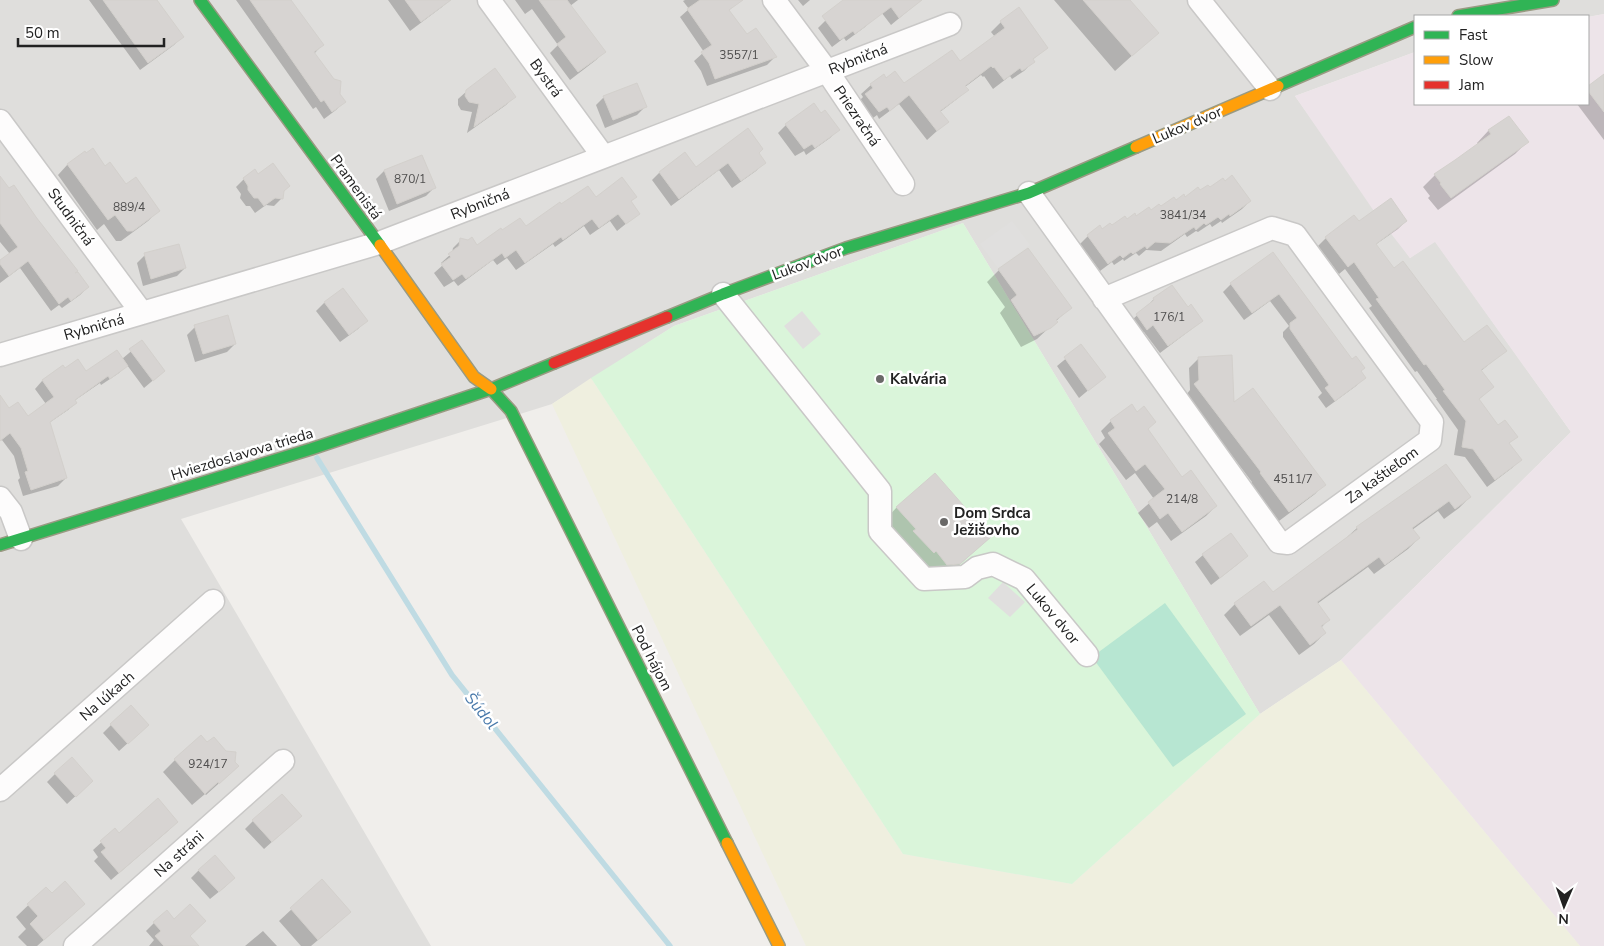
<svg xmlns="http://www.w3.org/2000/svg" width="1604" height="946" font-family="'Nunito Sans',sans-serif">
<style>
.residential{fill:#dfdedc}
.industrial{fill:#ede4e9}
.farmland{fill:#efefdf}
.park{fill:#daf5da}
.pitch{fill:#b7e6d2}
.parking{fill:#e0dfde}
.shadow{fill:#0003}
.lines{fill:none;stroke-linecap:round;stroke-linejoin:round}
.stream{stroke:#bfdbe3;stroke-width:5.5}
.building{fill:#d7d4d2;stroke:#d3d0cc}
.street-casing{stroke:#c9c8c7;stroke-width:25}
.fast-casing{stroke:#999a82;stroke-width:14}
.slow-casing{stroke:#999a82;stroke-width:14}
.jam-casing{stroke:#999a82;stroke-width:14}
.street{stroke:#fdfcfc;stroke-width:22}
.fast{stroke:#30b455;stroke-width:11}
.slow{stroke:#ff9f0a;stroke-width:11}
.jam{stroke:#e5322d;stroke-width:11}
.poi-dot{fill:#6a6968;stroke:#fff;stroke-width:2}
.labels{text-anchor:middle;dominant-baseline:central;stroke-width:5;stroke-linejoin:round;paint-order:stroke}
.number-label{font-size:12px;fill:#4f4e4e}
.street-label{font-size:15px;fill:#222;stroke:#fff}
.poi-label{font-size:15px;font-weight:bold;fill:#222;stroke:#fff;text-anchor:start}
.water-label{font-size:16px;font-style:italic;fill:#4a7aab;stroke:#fff}
</style>
<rect width="100%" height="100%" fill="#f0eeeb"/>
<path class="residential" d="M0,0H1604V14L1588,17L1415,16V52L1295,96L1410,258L1435,241L1571,432L1341,660L1260,714L963,223L674,326L552,404L181,519L431,946H0Z"/>
<path class="industrial" d="M1604,14V946H1580L1341,660L1571,432L1435,242L1410,258L1378,217L1295,96L1415,52V104H1588V17Z"/>
<path class="farmland" d="M591,378L903,854L1072,884L1260,714L1341,660L1580,946H806L552,404Z"/>
<path class="park" d="M963,223L1260,714L1072,884L903,854L591,378L674,326Z"/>
<path class="pitch" d="M1165,603L1246,714L1173,767L1092,657Z"/>
<path class="parking" d="M1012,221L1030,245L998,268L980,244Z
M802,311L821,334L803,349L784,326Z
M1003,582L1025,602L1010,617L988,598Z"/>
<path class="shadow" d="M89,0H155L182,37L174,45L140,70Z
M236,0H290L322,45L314,54L333,81L338,94L344,102L336,110L324,119L316,107L313,109Z
M388,0H450L442,7L410,31Z
M515,0H578L570,6L604,52L596,60L570,80L550,53L558,45L532,9L525,14Z
M685,0H733L736,4L728,11L747,36L775,57L767,65L707,86L701,71L694,61L704,52L680,17L689,9L683,1Z
M798,0H810L803,6Z
M858,0H859L873,19L865,27L846,41L844,38L832,47L818,28L826,20Z
M921,0L891,25L878,8Z
M1054,0H1128L1157,33L1115,71Z
M1001,22L1046,48L1032,60L1033,62L1024,71L1012,79L1010,76L993,89L984,76L983,77L981,75L965,87L967,90L957,99L940,112L947,122L927,140L899,104L879,119L877,115L869,121L856,104L863,97L861,94L871,85L886,79L904,85L960,63L995,37L991,32Z
M1604,75V140L1577,104H1588V87Z
M467,91L514,97L506,105L467,133L472,112L461,110L458,105V99Z
M604,97L645,107L637,115L605,128L596,105Z
M821,115L838,130L830,138L806,155L804,151L795,156L778,133L786,125Z
M1489,130L1527,142L1515,154L1438,210L1428,198L1430,196L1423,187L1435,175L1478,145L1477,143Z
M757,154L764,163L756,171L732,188L719,170L671,206L652,180L660,172L695,169Z
M68,164L105,167L126,186L159,210L148,221L121,241H116L104,224L97,230L58,175Z
M384,171L434,188L426,196L389,211L376,179Z
M258,176L283,192L282,198L274,206L266,205L255,213L250,206H246L240,198L241,194L236,187L244,179Z
M0,178L71,275L88,287L80,295L62,308L59,305L51,311L20,268L0,283V262L10,254L0,242Z
M1200,192L1250,201L1242,209L1222,223L1221,221L1212,227L1210,224L1198,232L1196,231L1187,237L1185,234L1161,251L1146,250L1139,256L1136,253L1124,261L1123,259L1114,265L1112,262L1100,271L1080,244L1088,236Z
M635,197L630,202L638,214L617,231L610,221L590,235L584,226L555,247L553,244L516,270L507,258L497,265L493,260L458,286L454,281L444,287L434,273L443,265L441,263L452,253L453,248L461,240L477,247L502,232L526,228L561,205L596,199Z
M1406,221L1398,229L1375,245L1394,270L1463,344L1505,351L1481,371L1493,387L1478,400L1497,427L1516,437L1508,444L1520,460L1512,468L1487,487L1465,457L1454,455L1458,430L1436,399H1437L1417,371L1415,372L1369,308L1372,306L1345,269L1339,274L1318,246L1326,238L1359,223Z
M1273,253L1364,378L1356,386L1326,408L1318,397L1322,393L1283,337V332L1289,326L1270,301L1244,320L1223,292L1231,284Z
M145,255L185,268L177,276L143,286L137,263Z
M999,270L1070,308L1037,339L1021,347L1000,313L1005,307L987,282Z
M343,290L366,321L358,329L340,342L316,311L324,303Z
M1154,299L1188,309L1201,320L1193,328L1160,353L1144,332L1139,337L1129,323Z
M195,327L235,344L227,352L195,362L187,335Z
M142,342L164,371L144,388L127,365L119,373L101,385L100,383L74,401L76,403L68,410L49,423L66,478L58,486L23,496L18,480L20,478L14,456L2,440L0,441V397L9,410L28,417L46,404L35,389L42,381L62,367L65,370L86,373L122,359Z
M1081,346L1104,377L1079,398L1057,366Z
M1199,358L1233,405L1324,484L1315,494L1279,521L1251,484L1252,482L1186,395L1190,390L1189,368Z
M1131,406L1182,479L1216,506L1206,516L1171,541L1157,522L1149,528L1138,513L1154,499L1135,473L1126,480L1099,444L1105,438L1101,431L1111,421Z
M1446,465L1470,497L1459,508L1444,519L1438,511L1412,530L1419,538L1408,549L1374,574L1368,567L1317,604L1328,620L1321,628L1325,633L1314,644L1299,655L1269,615L1240,636L1224,615L1235,604L1273,594L1346,538L1357,528Z
M897,507L990,537L947,576H935L885,520Z
M1203,555L1246,556L1238,564L1211,585L1195,562Z
M111,725L139,733L119,751L103,733Z
M207,744L234,762L238,766L206,795L205,794L192,805L163,772L175,760Z
M55,774L83,789L67,804L47,782Z
M253,821L292,824L264,849L245,829Z
M115,830L119,835L169,830L111,880L94,861L98,857L93,850Z
M199,870L226,886L210,899L191,878Z
M322,881L337,924L311,946H301L279,921Z
M46,888L71,916L37,946H27L18,937L26,929L16,917Z
M154,923L188,936L194,946H149L154,940L146,931Z
M263,931L277,946H245Z"/>
<g class="lines">
<path class="stream" d="M317,458L452,675L670,946"/>
</g>
<path class="building" d="M103,0H157L184,37L148,63Z
M250,0H291L324,45L314,52L334,79L341,81L340,94L346,102L332,112L324,100L321,102Z
M405,0H451L421,22Z
M539,0H567L606,52L578,72L557,44L566,37Z
M700,0H743L729,10L747,34L756,28L777,57L715,79L709,63L701,52L712,45L687,9Z
M843,0H922L899,18L891,7L855,34L853,31L840,40L822,16Z
M1083,0H1130L1159,33L1132,56Z
M1019,7L1048,48L1033,59L1035,62L1022,71L1020,68L1004,80L994,67L993,68L991,66L965,86L969,90L940,111L949,122L937,131L909,95L890,111L887,107L879,112L865,94L873,88L870,84L884,74L886,78L895,71L904,83L952,50L960,61L1005,28L1000,21Z
M495,68L516,97L474,127L479,104L469,102L465,96L466,90Z
M1604,74V112L1588,91V86Z
M637,83L647,107L613,120L603,96Z
M814,103L821,113L825,110L840,130L815,148L812,144L804,149L785,124Z
M1509,116L1529,142L1451,198L1440,184L1441,183L1434,174L1455,160L1491,134L1488,130Z
M748,128L763,149L759,153L766,163L741,181L728,163L679,199L659,172L685,152L696,167Z
M93,148L105,166L110,162L126,184L136,177L160,211L133,231H127L115,215L108,220L67,164L85,151L86,153Z
M422,155L436,188L397,204L384,170Z
M273,163L290,186L284,191L283,199L275,198L264,206L258,198H254L248,190V186L243,178L255,169L258,174Z
M1232,175L1251,201L1230,216L1229,214L1221,220L1218,217L1206,225L1204,223L1196,230L1194,227L1170,243L1155,242L1147,249L1145,246L1133,254L1131,252L1123,258L1120,255L1108,264L1087,235L1100,225L1102,229L1110,223L1112,225L1125,216L1127,219L1135,213L1136,216L1149,207L1151,210L1159,204L1161,206L1174,197L1176,200L1184,194L1185,197L1198,187L1200,190L1208,185L1210,187L1223,178L1225,181Z
M0,176L9,188L14,185L36,217L78,271L75,273L78,272L89,287L71,301L68,297L59,304L28,261L9,276L0,264V260L18,247L0,223Z
M622,177L637,197L631,201L640,214L626,224L618,214L599,228L592,219L563,240L561,237L525,263L516,250L505,258L502,253L466,279L462,274L453,280L441,264L451,257L448,254L459,246L460,238L468,240L472,237L477,245L501,228L502,230L520,218L526,226L560,202L561,204L588,186L596,197Z
M1391,198L1407,221L1376,244L1394,268L1403,261L1464,342L1487,325L1507,351L1481,370L1494,387L1479,399L1498,425L1505,420L1518,437L1509,443L1522,460L1495,480L1473,449L1462,447L1466,421L1443,391L1445,390L1426,364L1424,365L1376,299L1379,298L1354,262L1348,267L1325,237L1354,215L1359,221Z
M179,244L186,268L151,279L144,253Z
M1028,248L1072,308L1056,320L1058,322L1051,328L1034,336L1011,300L1017,295L998,269Z
M1273,252L1352,359L1356,356L1365,368L1361,371L1366,378L1335,401L1325,388L1329,385L1290,329V323L1297,318L1279,294L1252,313L1230,283Z
M1172,285L1188,307L1191,304L1203,321L1168,346L1153,325L1147,330L1136,314L1154,300L1153,298Z
M343,288L368,321L349,335L324,302Z
M228,315L236,344L203,354L194,325Z
M142,340L165,371L153,381L129,349Z
M1081,344L1106,377L1088,391L1064,357Z
M117,350L128,366L110,379L108,376L75,400L77,403L50,422L67,478L31,490L25,472L28,471L21,448L10,433L0,441V395L9,408L18,402L28,416L54,397L42,380L63,365L65,368L78,359L86,371Z
M1232,355L1234,402L1253,388L1326,485L1289,512L1260,473L1261,472L1194,384L1199,380L1198,357Z
M1132,404L1137,412L1144,406L1156,422L1148,429L1182,477L1191,470L1217,506L1182,532L1168,513L1160,519L1148,502L1165,489L1145,464L1136,471L1108,433L1115,428L1110,420Z
M1446,464L1471,497L1455,509L1449,501L1412,528L1420,538L1385,565L1379,557L1317,602L1330,620L1321,626L1326,633L1310,645L1280,605L1251,626L1234,603L1264,581L1273,592L1358,529L1356,527Z
M935,473L991,537L960,564L947,565L936,551L934,553L913,531L916,529L896,507Z
M1231,533L1248,556L1220,578L1202,554Z
M131,705L149,725L128,744L110,724Z
M201,735L207,742L214,737L226,751L236,752L235,762L239,766L219,784L218,782L205,794L174,759Z
M72,757L93,781L76,797L54,773Z
M282,794L302,816L272,842L252,820Z
M158,798L178,822L119,873L101,852L106,848L100,841L115,828L119,833Z
M215,855L235,878L219,892L198,870Z
M322,879L351,912L318,940L290,908Z
M65,881L85,904L44,940L30,924L38,916L27,904L46,887L52,893Z
M190,904L206,921L190,936L199,946H164L155,936L161,931L153,922L167,910L174,919Z"/>
<g class="lines">
<defs>
<path id="street" d="M489,0L603,156
M774,0L827,71L903,184
M1199,0L1270,89
M0,121L142,313
M1029,193L1279,542L1288,543L1430,440L1432,422L1295,235L1272,228L1104,299
M723,294L880,491V531L924,579L965,577L977,568L993,564L1024,579L1087,655
M0,355L379,243L950,24
M0,498L11,512L21,539
M0,790L213,601
M75,946L283,761"/>
<path id="fast" d="M200,0L380,245
M1458,16L1553,0
M1278,86L1415,27
M667,317L723,294L846,248L1029,193L1136,147
M491,389L511,411L727,843
M0,545L311,449L491,389L554,363"/>
<path id="slow" d="M1136,147L1278,86
M380,245L474,377L491,389
M727,843L779,946"/>
<path id="jam" d="M554,363L667,317"/>
</defs>
<use href="#street" class="street-casing"/>
<use href="#fast" class="fast-casing"/>
<use href="#slow" class="slow-casing"/>
<use href="#jam" class="jam-casing"/>
<use href="#street" class="street"/>
<use href="#fast" class="fast"/>
<use href="#slow" class="slow"/>
<use href="#jam" class="jam"/>
</g>
<g class="poi-dot">
<circle cx="880" cy="379" r="5"/>
<circle cx="944" cy="522" r="5"/>
</g>
<g class="labels">
<g class="number-label">
<text x="739" y="55">3557/1</text>
<text x="410" y="179">870/1</text>
<text x="129" y="207">889/4</text>
<text x="1183" y="215">3841/34</text>
<text x="1169" y="317">176/1</text>
<text x="1293" y="479">4511/7</text>
<text x="1182" y="499">214/8</text>
<text x="208" y="764">924/17</text>
</g>
<g class="street-label">
<text transform="translate(858 59) rotate(-21)">Rybničná</text>
<text transform="translate(546 78) rotate(54)">Bystrá</text>
<text transform="translate(857 116) rotate(56)">Priezračná</text>
<text transform="translate(1187 125) rotate(-23)">Lukov dvor</text>
<text transform="translate(356 187) rotate(54)">Pramenistá</text>
<text transform="translate(480 204) rotate(-21)">Rybničná</text>
<text transform="translate(71 217) rotate(54)">Studničná</text>
<text transform="translate(807 263) rotate(-20)">Lukov dvor</text>
<text transform="translate(94 327) rotate(-16)">Rybničná</text>
<text transform="translate(242 454) rotate(-17)">Hviezdoslavova trieda</text>
<text transform="translate(1382 475) rotate(-36)">Za kaštieľom</text>
<text transform="translate(1053 614) rotate(50)">Lukov dvor</text>
<text transform="translate(652 658) rotate(63)">Pod hájom</text>
<text transform="translate(107 696) rotate(-41)">Na lúkach</text>
<text transform="translate(179 854) rotate(-42)">Na stráni</text>
</g>
<g class="poi-label">
<text x="890" y="379">Kalvária</text>
<text x="954" y="513">Dom Srdca<tspan x="954" dy="17">Ježišovho</tspan></text>
</g>
<g class="water-label">
<text transform="translate(481 711) rotate(51)">Šúdol</text>
</g>
</g>
<rect x="1414" y="15" width="175" height="90" fill="#ffffff" stroke="#a7a7a7"/>
<rect x="1424" y="31" width="25" height="8" fill="#30b455" stroke="#a7a7a7"/>
<text x="1459" y="40" font-size="15" fill="#222222">Fast</text>
<rect x="1424" y="56" width="25" height="8" fill="#ff9f0a" stroke="#a7a7a7"/>
<text x="1459" y="65" font-size="15" fill="#222222">Slow</text>
<rect x="1424" y="81" width="25" height="8" fill="#e5322d" stroke="#a7a7a7"/>
<text x="1459" y="90" font-size="15" fill="#222222">Jam</text>
<g transform="translate(1564 906) rotate(182)" stroke="#ffffff" stroke-width="4" paint-order="stroke">
<path d="M0-4L9 19L0 12L-9 19Z" fill="#222222"/>
<text y="-8" font-size="14" font-weight="bold" text-anchor="middle" fill="#222222">N</text>
</g>
<path d="M18 38v8h146v-8" fill="none" stroke="#222222" stroke-width="2.5"/>
<text x="25" y="38" font-size="15" fill="#222222" stroke="#ffffff" stroke-width="4" paint-order="stroke">50 m</text>
</svg>
